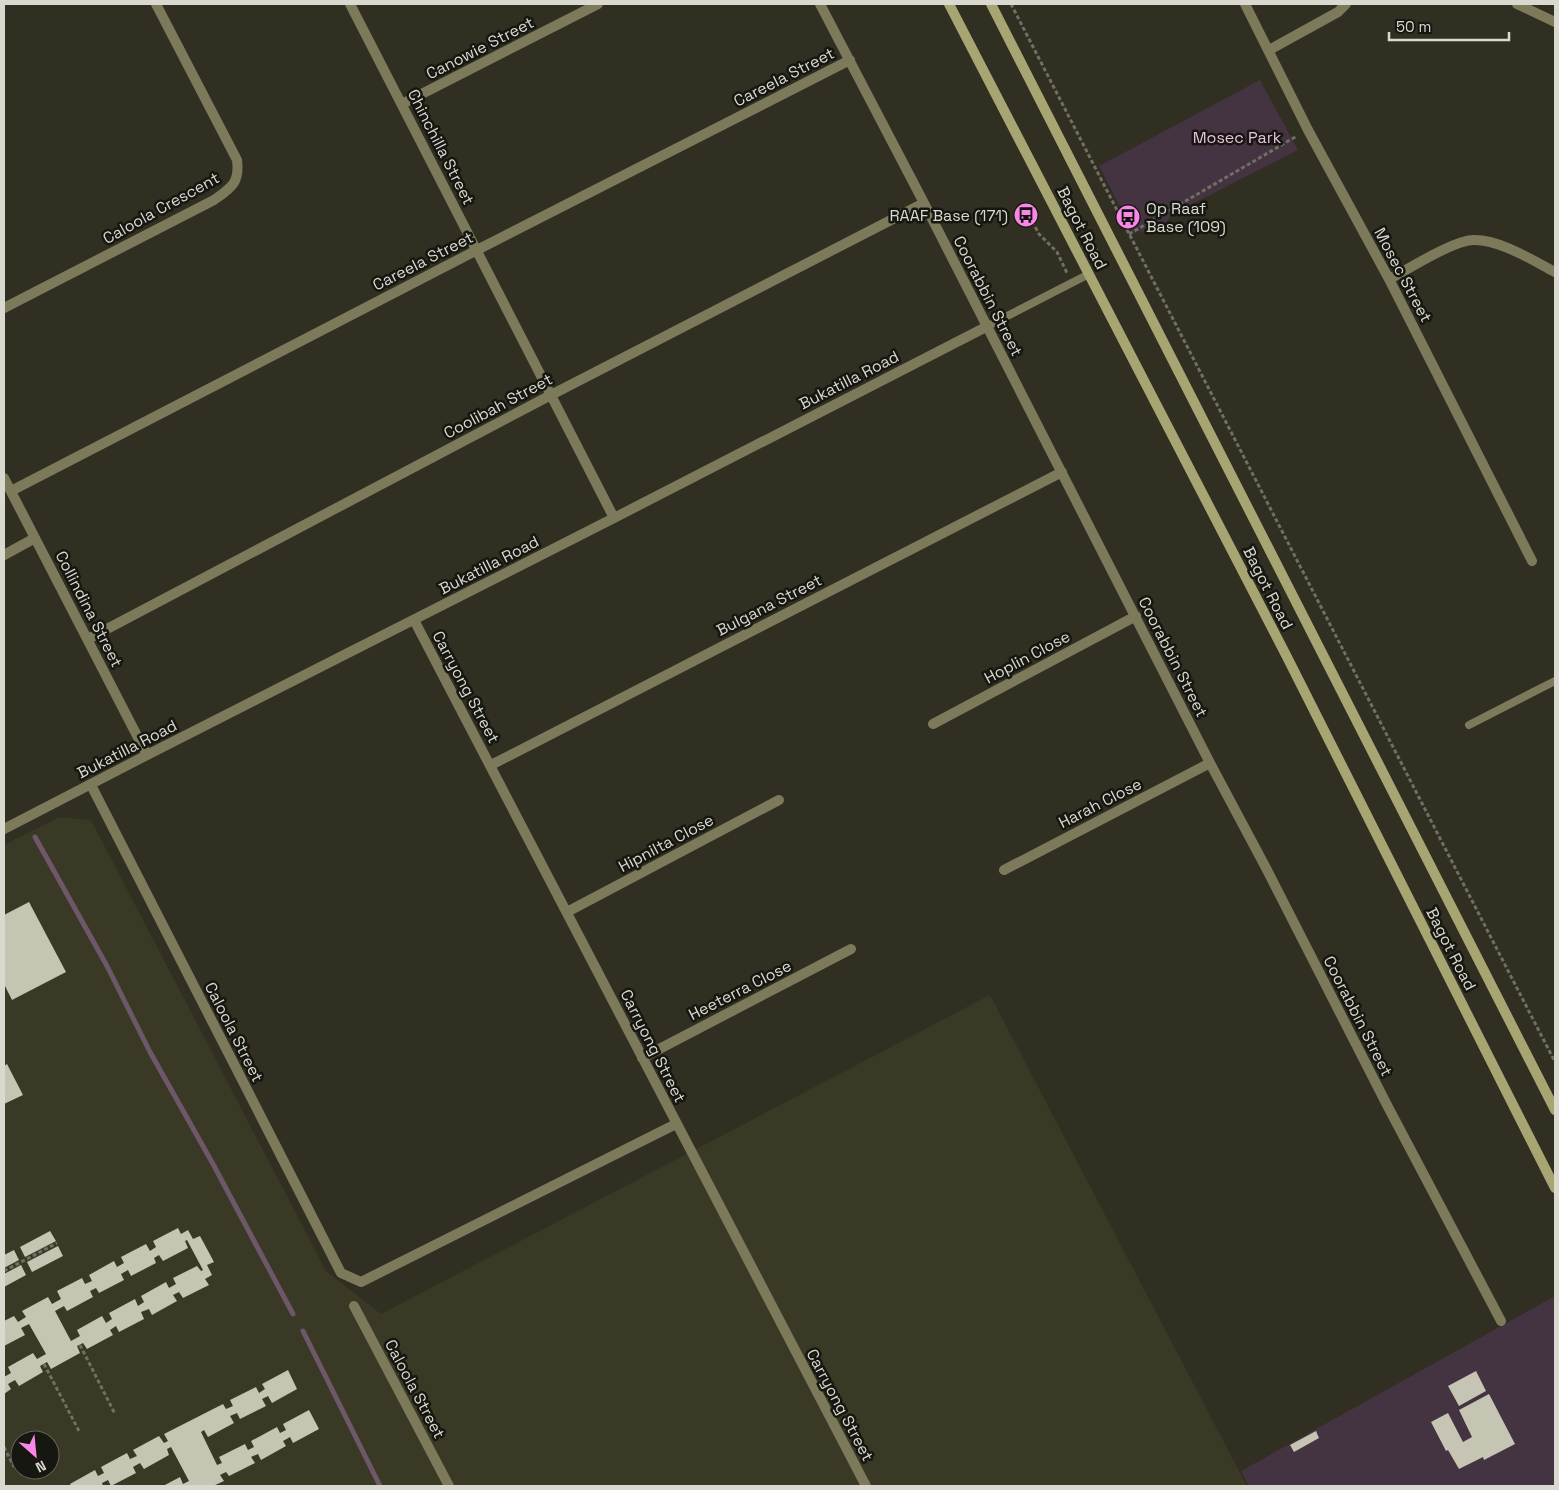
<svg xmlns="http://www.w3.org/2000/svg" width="1559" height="1490" font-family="'Space Grotesk',sans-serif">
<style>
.built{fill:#3a3925;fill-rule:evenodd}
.green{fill:#443340}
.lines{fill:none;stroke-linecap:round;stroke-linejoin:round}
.stream{stroke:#6e5769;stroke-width:5}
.building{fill:#c6c5b4;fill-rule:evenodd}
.path{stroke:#706f63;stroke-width:3;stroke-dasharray:4 2.5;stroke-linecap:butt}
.lane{stroke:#7c7a5b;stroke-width:8}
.street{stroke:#7c7a5b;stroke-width:10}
.secondary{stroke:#a7a572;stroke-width:10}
.labels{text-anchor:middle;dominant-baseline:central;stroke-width:5;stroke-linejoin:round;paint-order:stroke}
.street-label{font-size:16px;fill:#d9d9d0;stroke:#171711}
.park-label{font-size:16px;fill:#edbfe3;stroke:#171711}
.poi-label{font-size:16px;fill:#d9d9d0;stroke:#171711;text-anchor:start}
</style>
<rect width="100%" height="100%" fill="#302f21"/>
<path class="built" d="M59,817L91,820L326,1271L381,1314L990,995L1247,1486H4V845ZM20,1440H50V1470H20Z"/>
<path class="green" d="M1260,80L1298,150L1171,215L1167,221L1163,224V226L1146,234L1140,231L1134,234L1099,166Z
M1555,1296V1486H1249L1241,1471Z"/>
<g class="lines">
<path class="stream" d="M35,837L107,966L150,1052L213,1164L293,1314
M303,1331L380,1486"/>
</g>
<path class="building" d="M29,902L66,972L12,1000L4,984V915Z
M7,1064L23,1095L4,1104V1066Z
M178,1228L181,1234L188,1230L193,1239L200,1236L214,1262L207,1265L212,1275L205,1279L209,1285L183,1298L179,1292L173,1295L177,1301L152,1315L149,1309L141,1312L144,1319L119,1332L116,1326L110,1330L113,1335L87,1349L83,1343L77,1346L80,1353L51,1369L47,1362L40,1366L43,1372L19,1386L15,1380L8,1384L11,1389L4,1394V1377L11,1373L8,1367L33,1353L37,1359L46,1354L29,1324L21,1328L25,1335L4,1346V1321L14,1316L18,1322L26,1317L22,1311L48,1297L52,1304L61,1299L57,1291L82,1278L85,1284L92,1281L89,1275L114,1261L117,1267L124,1263L121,1257L146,1244L150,1251L156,1247L153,1241ZM187,1240L203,1270L201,1271L197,1266L173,1278L176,1284L169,1288L166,1282L141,1296L144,1302L138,1306L135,1299L109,1313L112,1319L106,1323L102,1316L77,1330L80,1336L71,1341L55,1311L64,1306L67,1311L93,1297L90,1291L96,1288L99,1293L124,1280L121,1274L128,1270L131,1276L156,1263L154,1258L159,1255L163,1261L188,1248L185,1241Z
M50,1231L56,1241L25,1257L20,1247Z
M58,1246L63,1256L32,1272L27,1262Z
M14,1250L19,1260L4,1268V1255Z
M21,1265L26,1275L4,1287V1274Z
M288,1370L297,1389L272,1403L268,1396L262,1399L266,1406L240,1419L237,1413L230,1416L234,1423L208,1437L204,1430L201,1432L217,1465L222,1463L219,1457L245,1444L248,1450L254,1447L251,1441L277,1427L280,1433L286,1430L283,1424L309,1410L319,1429L293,1443L290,1437L283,1441L286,1446L261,1460L258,1454L251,1457L255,1463L229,1476L226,1472L220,1475L224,1481L213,1486H163L180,1477L183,1484L189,1481L171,1447L167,1449L169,1455L144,1469L140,1463L133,1467L136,1473L111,1486L108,1480L102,1483L103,1486H71L70,1484L95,1470L98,1476L104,1473L101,1467L127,1453L130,1459L137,1456L133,1450L159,1436L164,1443L168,1441L164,1434L223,1404L226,1409L233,1406L230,1400L256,1387L259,1393L265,1389L262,1384Z
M1476,1371L1486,1391L1459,1406L1448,1386Z
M1489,1394L1515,1444L1484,1460L1483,1457L1459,1469L1448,1450L1446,1451L1431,1422L1448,1413L1463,1442L1472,1437L1459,1410Z
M1316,1431L1319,1438L1294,1452L1290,1445Z"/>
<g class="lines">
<path class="path" d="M1011,4L1555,1062
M1026,210L1039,234L1057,252L1067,273
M1129,234L1297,136
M1091,253L1098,250
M4,1271L57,1243
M80,1345L115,1414
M44,1364L80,1433
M4,1447L14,1467"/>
<path class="lane" d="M986,327L1089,274
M1469,725L1555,681"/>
<path class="street" d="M350,4L614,518
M820,4L924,203L1210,763L1266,868L1387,1105L1501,1321
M1245,4L1308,130L1389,279L1532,561
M1517,4L1555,22
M1269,50L1338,12L1346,4
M402,104L598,4
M1389,279C1409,269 1452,241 1473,240C1499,239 1532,260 1555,272
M4,308L214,200C231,188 240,183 237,160L156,4
M4,478L147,755
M11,491L477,250L850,60
M4,555L35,538
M414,620L866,1486
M88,639L551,395L924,203
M933,724L1136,616
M491,765L1062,472
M91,785L341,1273L361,1282L676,1124
M4,829L147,755L614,518L986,327
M1004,870L1210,763
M567,912L779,800
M642,1058L851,949
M354,1306L449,1486"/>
<path class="secondary" d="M949,4L1286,655L1555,1188
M991,4C1181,372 1370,740 1555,1110"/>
</g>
<defs>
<symbol id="bus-disc" viewBox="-11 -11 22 22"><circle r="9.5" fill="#fa87e7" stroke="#171711"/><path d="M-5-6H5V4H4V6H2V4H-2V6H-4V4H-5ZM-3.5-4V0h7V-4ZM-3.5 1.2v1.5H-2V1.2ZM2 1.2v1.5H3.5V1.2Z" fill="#111"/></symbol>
</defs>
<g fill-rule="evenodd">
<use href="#bus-disc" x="1012" y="201" width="28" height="28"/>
<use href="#bus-disc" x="1114" y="203" width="28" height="28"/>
</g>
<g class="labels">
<g class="street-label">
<text transform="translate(480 48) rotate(-27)">Canowie Street</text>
<text transform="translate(784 77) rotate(-27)">Careela Street</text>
<text transform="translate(441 147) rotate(63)">Chinchilla Street</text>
<text transform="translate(161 208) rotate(-29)">Caloola Crescent</text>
<text transform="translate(1082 228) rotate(63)">Bagot Road</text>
<text transform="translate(423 261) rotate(-27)">Careela Street</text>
<text transform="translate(1403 275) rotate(62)">Mosec Street</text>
<text transform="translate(988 296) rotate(63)">Coorabbin Street</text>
<text transform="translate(849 380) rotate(-27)">Bukatilla Road</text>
<text transform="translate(498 406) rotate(-28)">Coolibah Street</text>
<text transform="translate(489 565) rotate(-27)">Bukatilla Road</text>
<text transform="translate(1268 588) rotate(63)">Bagot Road</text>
<text transform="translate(769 605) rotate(-27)">Bulgana Street</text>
<text transform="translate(89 609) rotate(63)">Collindina Street</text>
<text transform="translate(1027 657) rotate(-28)">Hoplin Close</text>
<text transform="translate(1173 657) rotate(63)">Coorabbin Street</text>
<text transform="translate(466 687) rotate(62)">Carryong Street</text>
<text transform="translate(127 749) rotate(-27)">Bukatilla Road</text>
<text transform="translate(1100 803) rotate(-27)">Harah Close</text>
<text transform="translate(666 843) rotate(-28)">Hipnilta Close</text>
<text transform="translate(1451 949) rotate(63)">Bagot Road</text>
<text transform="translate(740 990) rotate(-27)">Heeterra Close</text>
<text transform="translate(1358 1016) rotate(63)">Coorabbin Street</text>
<text transform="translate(234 1032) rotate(63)">Caloola Street</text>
<text transform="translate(653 1046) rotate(63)">Carryong Street</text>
<text transform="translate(415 1389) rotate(62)">Caloola Street</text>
<text transform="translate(840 1405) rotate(62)">Carryong Street</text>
</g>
<g class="park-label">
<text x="1237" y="137">Mosec Park</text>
</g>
<g class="poi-label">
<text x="1146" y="208">Op Raaf<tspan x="1146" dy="18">Base (109)</tspan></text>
<text x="1008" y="215" text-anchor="end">RAAF Base (171)</text>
</g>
</g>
<rect width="1559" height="1490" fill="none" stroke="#d9d9d0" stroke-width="10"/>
<g transform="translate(35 1455) rotate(153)"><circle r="24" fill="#171711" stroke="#65655d"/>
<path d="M0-4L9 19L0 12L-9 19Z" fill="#fa87e7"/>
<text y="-8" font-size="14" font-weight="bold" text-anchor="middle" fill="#d9d9d0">N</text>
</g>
<path d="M1389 32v8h120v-8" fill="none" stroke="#d9d9d0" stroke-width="2.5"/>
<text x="1396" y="32" font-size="15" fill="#d9d9d0" stroke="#171711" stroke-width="4" paint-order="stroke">50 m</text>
</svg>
